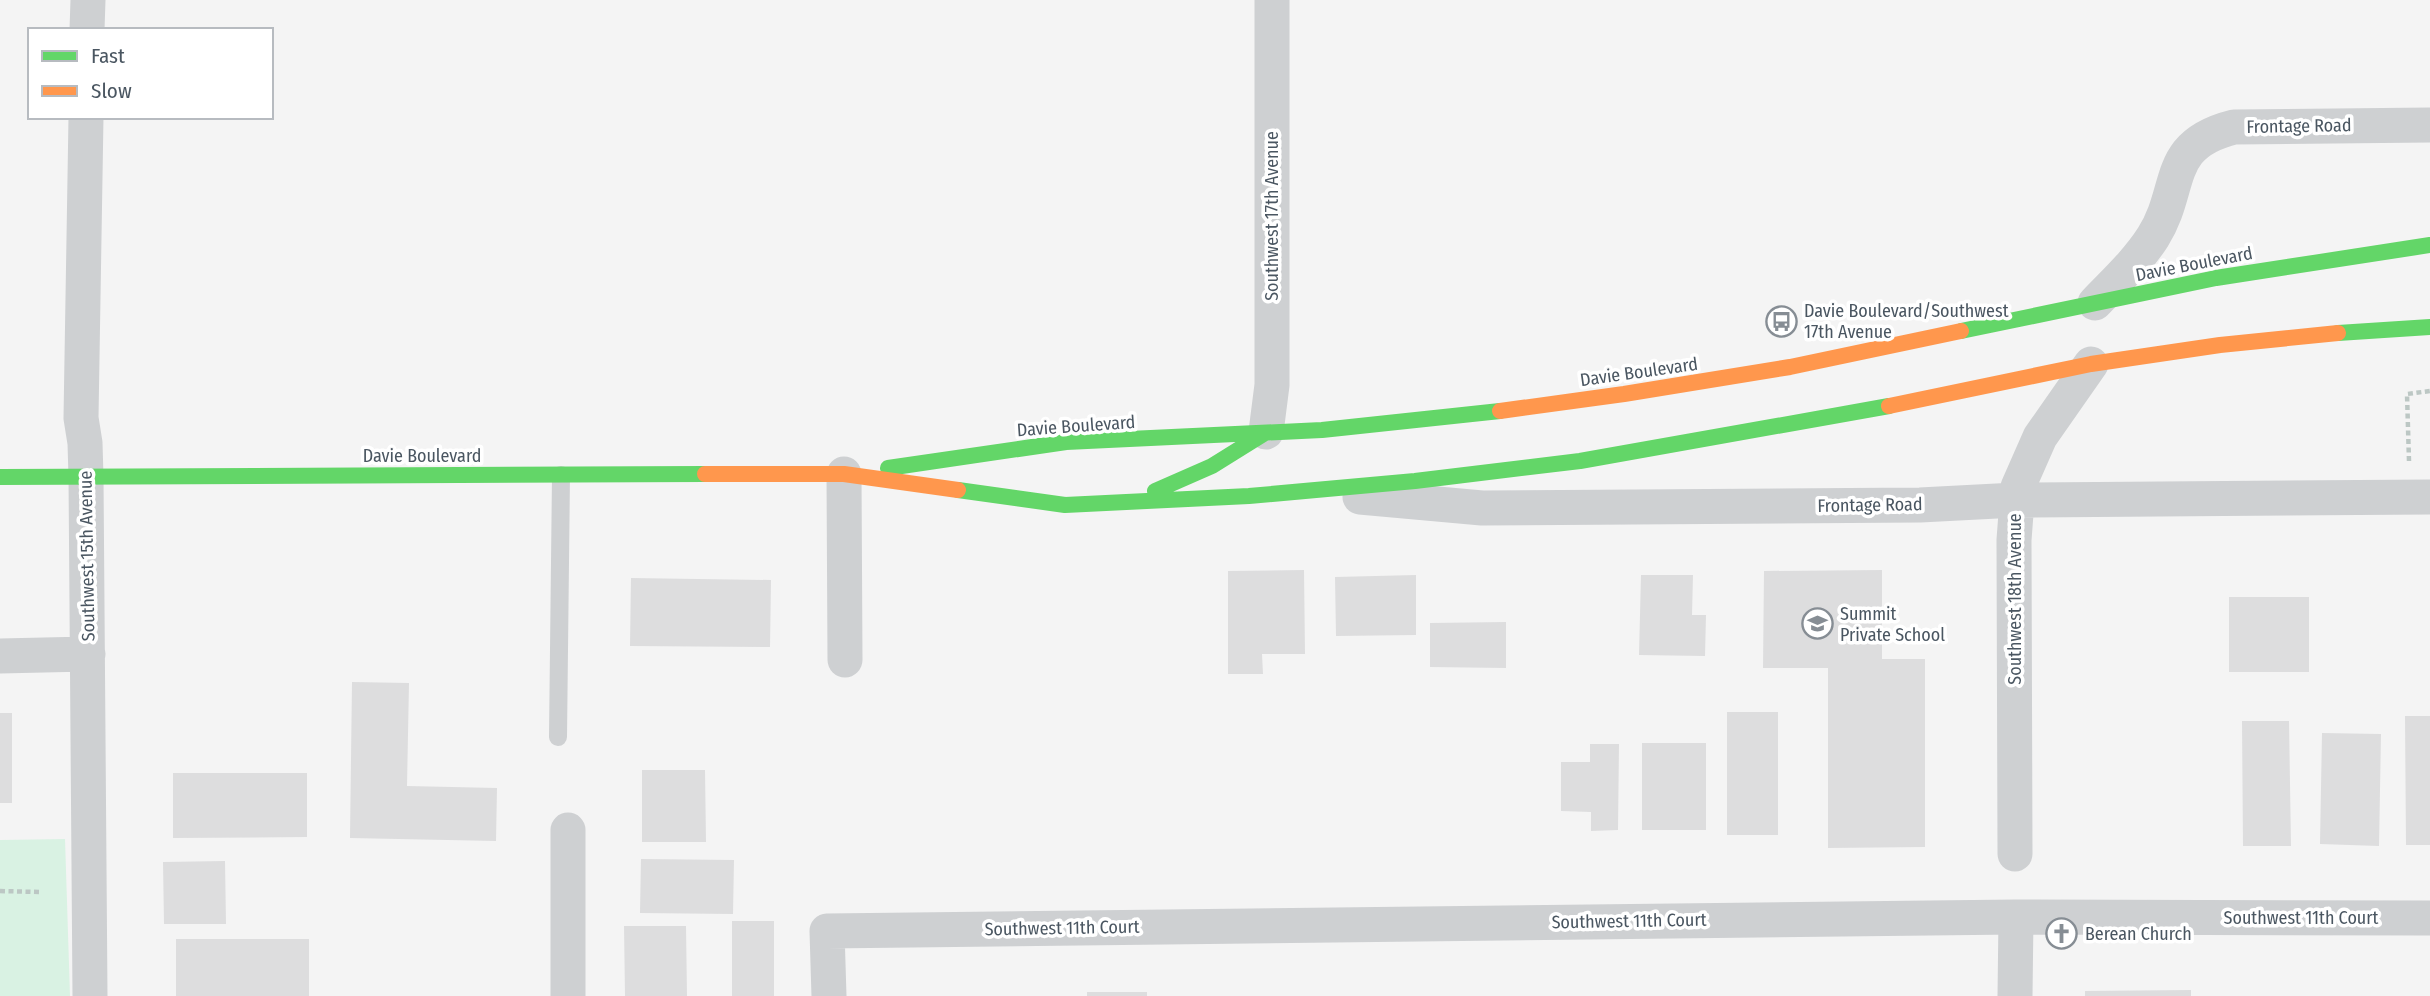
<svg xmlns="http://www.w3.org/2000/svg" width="2430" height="996" font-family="'Fira Sans Condensed',sans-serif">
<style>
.green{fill:#d9f2e3}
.building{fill:#ddddde}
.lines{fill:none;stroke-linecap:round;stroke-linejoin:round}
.path{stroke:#bcc7c4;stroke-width:4.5;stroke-dasharray:5 3.5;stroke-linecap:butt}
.lane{stroke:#ced0d2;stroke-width:18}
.street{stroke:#ced0d2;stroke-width:35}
.fast{stroke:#63d668;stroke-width:16}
.slow{stroke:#ff974d;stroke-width:16}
.labels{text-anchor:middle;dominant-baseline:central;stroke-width:7;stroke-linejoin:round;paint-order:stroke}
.street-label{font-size:18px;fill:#4a5661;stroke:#fff}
.poi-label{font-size:18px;fill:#4a5661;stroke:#fff;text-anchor:start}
</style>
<rect width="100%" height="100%" fill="#f4f4f4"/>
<path class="green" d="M65,839L70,996H0V840Z"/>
<path class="building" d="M1304,570L1305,654H1262L1263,674H1228V571Z
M1882,570V659H1925V847L1828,848V668H1763L1764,571Z
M1416,575V635L1336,636L1335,577Z
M1641,575H1693L1692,615H1706L1705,656L1639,655Z
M631,578L771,580L770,647L630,646Z
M2229,597H2309V672H2229Z
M1506,622V668L1430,667V623Z
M352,682L409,683L407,786L497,788L496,841L350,838Z
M1727,712H1778V835H1727Z
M0,713H12V803H0Z
M2405,716H2430V845H2406Z
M2242,721H2289L2291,846H2243Z
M2322,733L2381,734L2379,846L2320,844Z
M1642,743H1706V830H1642Z
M1590,744H1619L1618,830L1591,831V812L1561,811V762H1590Z
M642,770H705L706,842H642Z
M173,773H307V837L173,838Z
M641,859L734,860L733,914L640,913Z
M225,861L226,924H164L163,862Z
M732,921H774V996H732Z
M624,926H686L687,996H625Z
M176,939H309V996H176Z
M2191,990V996H2085V991Z
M1087,992H1147V996H1087Z"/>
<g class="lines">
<path class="path" d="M2409,461L2407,394L2430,391
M0,891L39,892"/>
<path class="lane" d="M558,737L561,475"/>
<path class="street" d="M87,30L88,0
M86,117L81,418L85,443L86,477L90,996
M2095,303C2115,282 2137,262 2153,237C2184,188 2162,145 2234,127L2430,125
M1266,432L1272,385V0
M844,474L845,660
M1360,497L1482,508L1920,505L2016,500L2430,497
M0,656L88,654
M2015,854L2014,540L2018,487L2040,437L2091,364
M568,996V830
M829,996L827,931L2016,917L2430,918
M2015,996L2016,917"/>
<path class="fast" d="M1961,331L2216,278L2430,245
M2338,333L2430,327
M888,468L1066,442L1322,430L1500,411
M0,477L705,474
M958,490L1065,505L1249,496L1415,481L1580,461L1889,406
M1155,491L1212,466L1265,433"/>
<path class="slow" d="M1889,406L2091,364L2220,345L2338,333
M1500,411L1624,394L1790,367L1961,331
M705,474H844L958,490"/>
</g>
<defs>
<symbol id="bus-ring" viewBox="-11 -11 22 22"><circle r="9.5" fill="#fff" stroke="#868d94" stroke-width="1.5"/><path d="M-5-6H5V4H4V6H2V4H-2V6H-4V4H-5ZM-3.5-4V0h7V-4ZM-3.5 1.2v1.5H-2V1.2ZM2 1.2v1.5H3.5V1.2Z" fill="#868d94"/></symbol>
<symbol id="school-ring" viewBox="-11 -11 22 22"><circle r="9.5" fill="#fff" stroke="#868d94" stroke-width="1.5"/><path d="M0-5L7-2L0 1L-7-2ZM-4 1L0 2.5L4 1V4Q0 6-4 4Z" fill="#868d94"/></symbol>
<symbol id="church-ring" viewBox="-11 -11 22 22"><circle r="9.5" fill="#fff" stroke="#868d94" stroke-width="1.5"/><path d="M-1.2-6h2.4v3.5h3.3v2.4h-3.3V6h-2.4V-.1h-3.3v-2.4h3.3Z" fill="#868d94"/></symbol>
</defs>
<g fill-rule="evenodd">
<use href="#bus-ring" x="1764" y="304" width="35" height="35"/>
<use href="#school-ring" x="1800" y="606" width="35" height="35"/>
<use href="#church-ring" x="2044" y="916" width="35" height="35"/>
</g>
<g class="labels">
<g class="street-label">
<text transform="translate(2299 126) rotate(-1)">Frontage Road</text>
<text transform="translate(1272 216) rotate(-90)">Southwest 17th Avenue</text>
<text transform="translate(2194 264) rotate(-11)">Davie Boulevard</text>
<text transform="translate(1639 372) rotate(-8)">Davie Boulevard</text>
<text transform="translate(1076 426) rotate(-4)">Davie Boulevard</text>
<text x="422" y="456">Davie Boulevard</text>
<text transform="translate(1870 505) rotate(-1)">Frontage Road</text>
<text transform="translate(87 556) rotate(-91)">Southwest 15th Avenue</text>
<text transform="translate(2015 599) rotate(-90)">Southwest 18th Avenue</text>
<text x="2301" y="918">Southwest 11th Court</text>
<text transform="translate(1629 921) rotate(-1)">Southwest 11th Court</text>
<text transform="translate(1062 928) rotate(-1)">Southwest 11th Court</text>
</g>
<g class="poi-label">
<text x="1804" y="311">Davie Boulevard/Southwest<tspan x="1804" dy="21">17th Avenue</tspan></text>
<text x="1840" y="614">Summit<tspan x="1840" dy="21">Private School</tspan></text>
<text x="2085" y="934">Berean Church</text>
</g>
</g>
<rect x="28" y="28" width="245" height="91" fill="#ffffff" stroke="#b7bbc0" stroke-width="2"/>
<rect x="42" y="51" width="35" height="10" fill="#63d668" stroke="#b7bbc0" stroke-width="2"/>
<text x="91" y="63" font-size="21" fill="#4a5661">Fast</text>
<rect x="42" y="86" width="35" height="10" fill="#ff974d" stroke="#b7bbc0" stroke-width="2"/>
<text x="91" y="98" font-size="21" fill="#4a5661">Slow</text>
</svg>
